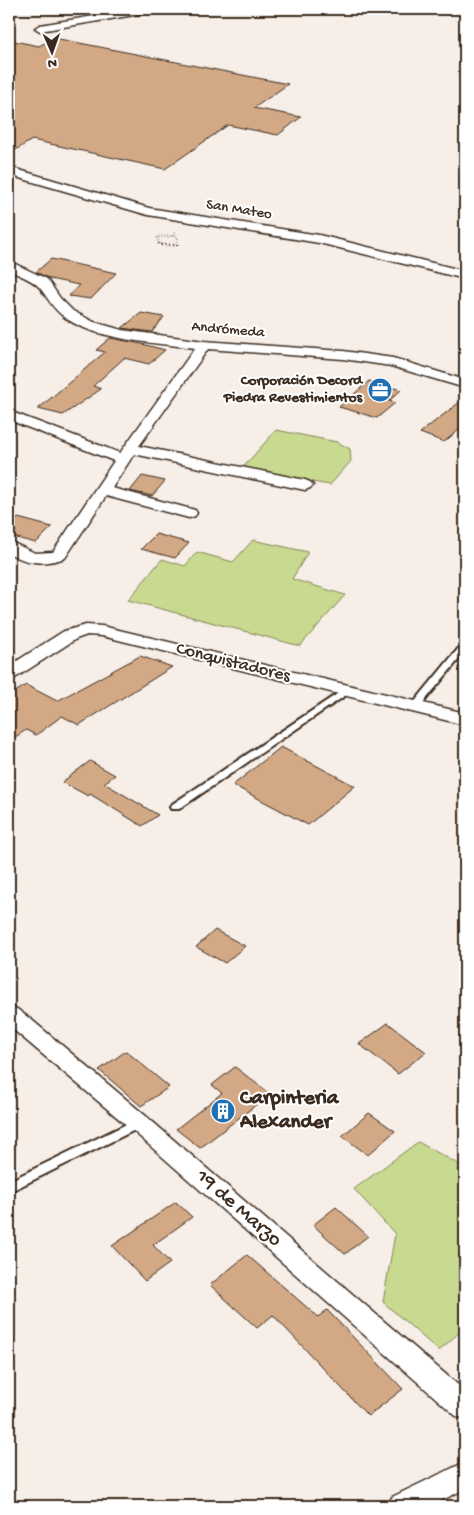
<svg xmlns="http://www.w3.org/2000/svg" width="474" height="1515" font-family="'Gochi Hand',sans-serif">
<style>
.green{fill:#c8da8f;stroke:#828256}
.building{fill:#d3a985;stroke:#3b2a1e}
.lines{fill:none;stroke-linecap:round;stroke-linejoin:round}
.service-casing{stroke:#3b2a1e;stroke-width:4}
.minor-casing{stroke:#3b2a1e;stroke-width:3}
.path-far1{stroke:#3b2a1e;stroke-width:2;stroke-dasharray:0.5 2.5;stroke-linecap:butt}
.path{stroke:#3b2a1e;stroke-width:2.5;stroke-dasharray:1 3;stroke-linecap:butt}
.service{fill:#fff;fill-rule:evenodd}
.minor{fill:#fff;fill-rule:evenodd}
.labels{text-anchor:middle;dominant-baseline:central;stroke-width:4;stroke-linejoin:round;paint-order:stroke}
.far-street-label{font-size:15px;fill:#3b2a1e;stroke:#fff}
.far-poi-label{font-size:15px;font-weight:bold;fill:#3b2a1e;stroke:#fff;text-anchor:end}
.street-label{font-size:18px;fill:#3b2a1e;stroke:#fff}
.near-poi-label{font-size:21px;font-weight:bold;fill:#3b2a1e;stroke:#fff;text-anchor:start}
.near-street-label{font-size:21px;fill:#3b2a1e;stroke:#fff}
</style>
<rect width="100%" height="100%" fill="#f6eee7"/>
<filter id="ink" filterUnits="userSpaceOnUse"><feTurbulence type="fractalNoise" baseFrequency=".02" numOctaves="2"/><feDisplacementMap in="SourceGraphic" scale="10" xChannelSelector="R" yChannelSelector="G"/><feConvolveMatrix kernelMatrix="1 2 1 2 8 2 1 2 1" color-interpolation-filters="sRGB"/></filter>
<g filter="url(#ink)">
<path class="green" d="M276,430L337,442L350,449L351,461L330,485L241,470Z
M253,540L308,552L292,579L345,595L300,646L128,600L162,559L185,566L197,552L233,562Z
M418,1142L460,1165L465,1159V1327L439,1351L383,1302L395,1234L354,1189Z"/>
<path class="building" d="M54,38L288,84L254,108L301,117L278,135L228,125L165,169L32,140L9,154V40L39,46Z
M51,259L116,273L91,299L69,296L79,285L50,279L36,272Z
M141,313L164,317L152,332L122,328Z
M110,338L142,344L165,350L149,364L124,358L93,386L101,389L63,415L38,409L105,352L96,350Z
M369,381L401,390L389,401L395,403L377,418L339,407Z
M465,398V425L444,442L420,433Z
M142,476L165,481L152,496L130,491Z
M18,518L52,527L36,543L9,536V527Z
M156,534L189,543L175,558L141,549Z
M140,656L172,667L79,725L62,716L36,735L26,730L9,741V696L26,685L57,701Z
M281,747L355,786L308,825L233,785Z
M90,761L115,775L104,783L158,815L142,826L90,794L88,796L62,782Z
M215,930L245,946L225,963L196,947Z
M388,1023L426,1052L398,1074L359,1044Z
M126,1051L169,1087L141,1106L99,1070Z
M235,1067L270,1094L200,1148L176,1129L222,1093L212,1085Z
M369,1113L395,1131L368,1155L342,1136Z
M176,1202L192,1217L153,1245L170,1263L145,1281L112,1246Z
M336,1207L368,1236L345,1254L313,1225Z
M247,1255L318,1317L327,1310L403,1389L368,1416L273,1315L257,1328L210,1285Z"/>
<g class="lines">
<defs>
<path id="service" d="M465,643V652L418,709H412L410,707L412,705L462,644Z
M346,688L351,691L349,693L179,809H171L170,807L171,805Z
M139,1118L143,1120L145,1123L143,1126L9,1192V1181Z"/>
<path id="minor" d="M136,9H157L152,12L40,31L35,28L40,25Z
M9,167L149,208L319,235L465,271V279L319,243L148,215L9,175Z
M9,261L47,279L60,298L73,311L94,322L122,330L204,341L343,351L393,358L465,380V388L391,366L343,359L208,349L139,446L305,480L310,482L313,485L310,488L305,490L134,454L112,488L195,510L197,513L195,516L189,518L106,496L65,558C44,565 27,564 9,553V541L35,553L53,552L114,461L9,420V411L120,453L195,348C158,343 92,340 63,316C52,308 47,296 39,287C32,279 18,275 9,270Z
M86,625L102,626L465,713V725L102,636L87,635L76,639L15,678L9,679V666L64,631Z
M9,1007L17,1009L33,1021L147,1117L465,1391V1419L456,1416L131,1129L9,1026Z
M465,1462V1489L430,1506H388L392,1497Z"/>
</defs>
<use href="#service" class="service-casing"/>
<use href="#minor" class="minor-casing"/>
<path class="path-far1" d="M173,236L178,237L177,244
M173,236L175,231
M159,244L157,237L173,236"/>
<path class="path" d="M159,243V245H177V243"/>
<use href="#service" class="service"/>
<use href="#minor" class="minor"/>
</g>
</g>
<defs>
<symbol id="office-disc" viewBox="-11 -11 22 22"><circle r="9.5" fill="#1f6fb2" stroke="#fff"/><path d="M-6-3h4V-5.5h4V-3h4V5H-6ZM-1-4.5V-3h2v-1.5ZM-6 0V1H6V0Z" fill="#fff"/></symbol>
<symbol id="building-disc" viewBox="-11 -11 22 22"><circle r="9.5" fill="#1f6fb2" stroke="#fff"/><path d="M-4-6H4V6H1V3H-1V6H-4ZM-2.5-4.3h1.7v1.8h-1.7ZM.8-4.3h1.7v1.8H.8ZM-2.5-1h1.7V.8h-1.7ZM.8-1h1.7V.8H.8Z" fill="#fff"/></symbol>
</defs>
<g fill-rule="evenodd">
<use href="#office-disc" x="366" y="376" width="28" height="28"/>
<use href="#building-disc" x="209" y="1097" width="28" height="28"/>
</g>
<g class="labels">
<g class="far-street-label">
<text transform="translate(239 210) rotate(9)">San Mateo</text>
<text transform="translate(228 330) rotate(5)">Andrómeda</text>
</g>
<g class="far-poi-label">
<text x="362" y="381">Corporación Decord<tspan x="362" dy="17">Piedra Revestimientos</tspan></text>
</g>
<g class="street-label">
<text transform="translate(233 663) rotate(14)">Conquistadores</text>
</g>
<g class="near-poi-label">
<text x="240" y="1099">Carpinteria<tspan x="240" dy="24">Alexander</tspan></text>
</g>
<g class="near-street-label">
<text transform="translate(238 1209) rotate(41)">19 de Marzo</text>
</g>
</g>
<rect width="474" height="1515" fill="none" stroke="#fff" stroke-width="30"/>
<rect x="15" y="15" width="444" height="1485" fill="none" stroke="#3b2a1e" stroke-width="2" filter="url(#ink)"/>
<g transform="translate(52 52) rotate(178)" stroke="#ffffff" stroke-width="4" paint-order="stroke">
<path d="M0-4L9 19L0 12L-9 19Z" fill="#3b2a1e"/>
<text y="-8" font-size="14" font-weight="bold" text-anchor="middle" fill="#3b2a1e">N</text>
</g>
</svg>
